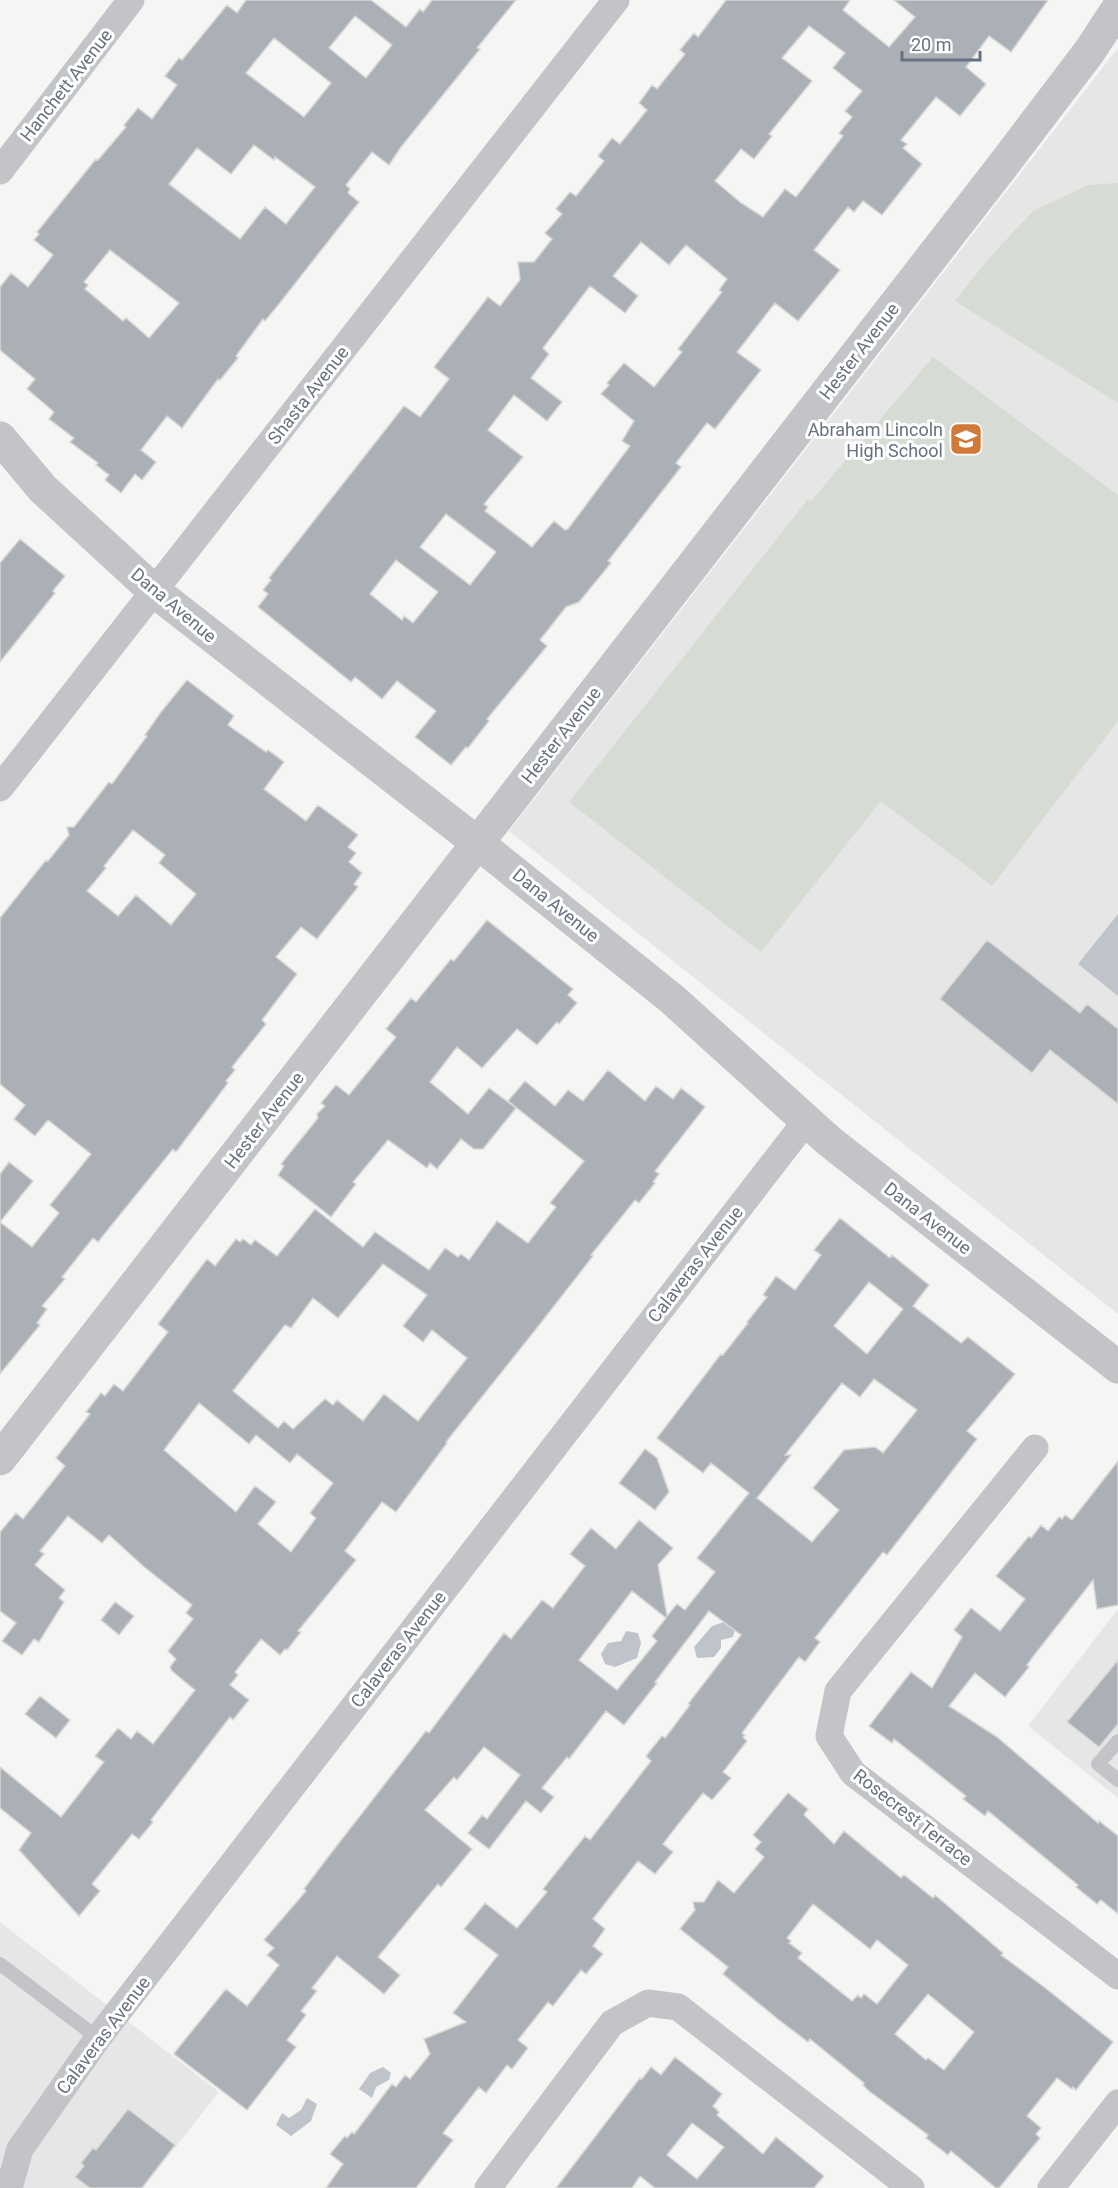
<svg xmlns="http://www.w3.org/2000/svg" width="1118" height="2188" font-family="Roboto,sans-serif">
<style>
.built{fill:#e6e6e6}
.green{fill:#d6dcd4}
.water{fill:#bec4ca}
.building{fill:#abafb6;stroke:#d7d7d5;stroke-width:1.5;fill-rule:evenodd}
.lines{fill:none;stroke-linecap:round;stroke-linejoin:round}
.service{stroke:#c2c4c8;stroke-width:14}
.minor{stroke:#c2c4c8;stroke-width:27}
.tertiary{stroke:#c2c4c8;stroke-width:33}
.labels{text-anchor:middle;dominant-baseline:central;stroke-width:6;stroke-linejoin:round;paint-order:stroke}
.street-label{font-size:18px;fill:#687181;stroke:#fff}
.poi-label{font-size:18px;fill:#687181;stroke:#fff;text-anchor:end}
</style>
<rect width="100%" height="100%" fill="#f5f6f3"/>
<path class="built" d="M1118,48V1314L509,831Z
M1118,1609V1798L1028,1726Z
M0,1922L219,2092L143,2188H21L0,2171Z"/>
<path class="green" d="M1118,183V403L955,301L989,258L1033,211L1088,185Z
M933,357L1118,495V721L992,886L881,801L761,952L569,802L808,499L811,501Z"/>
<path class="water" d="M1118,914V996L1078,964Z
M724,1622L735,1628L733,1637L721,1640V1648L714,1657L697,1658L694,1647L712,1626Z
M626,1631L638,1633L641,1643L637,1658L615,1667L605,1664L601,1654L608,1643L621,1641Z
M383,2067L391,2073L389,2080L376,2087L372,2098L359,2089L370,2073Z
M307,2098L317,2104L311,2121L291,2136L276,2125L282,2113L289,2118L301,2110Z"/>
<path class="building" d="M246,0H371L406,27L420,9L423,12L432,0H516L477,48L480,49L401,147L389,165L372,152L346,185L350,189L348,193L359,202L279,304L265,321L263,319L236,356L238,358L220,380L218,379L182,428L167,416L141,450L156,462L142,480L135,474L121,493L105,480L109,475L96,465L98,463L70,442L74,438L49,419L54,412L27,389L35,379L0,350V287L11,273L28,287L53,255L34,240L39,234L37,232L96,159L98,160L126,127L124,125L138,108L152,119L177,85L165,76L179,58L182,60L227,5L237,13ZM355,16L392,45L366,78L329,48ZM274,38L331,83L304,117L246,73ZM254,145L274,160L275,157L315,187L286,224L265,207L240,239L169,184L197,148L231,174ZM110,250L179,303L149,338L126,318L123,321L85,289L88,285L84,282Z
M726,0H850L843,10L889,47L915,17L894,0H1048L1011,52L989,36L966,67L986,84L960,116L936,97L901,140L907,144L903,148L922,164L882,215L863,201L854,212L848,207L814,250L840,270L798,321L775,303L737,352L761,370L715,429L707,423L676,463L681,467L608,561L611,563L579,602L566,607L540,640L547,646L487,719L489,721L468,748L466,747L451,765L415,737L436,711L397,681L382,699L355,677L351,682L258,607L268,594L263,590L271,580L269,578L404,406L420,417L449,379L434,367L488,297L500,306L520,280L518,262H534L552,239L545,233L562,214L556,209L570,192L576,196L604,161L598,156L612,138L620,144L647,110L639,103L652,85L657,89L685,54L680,50L694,33L698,37ZM809,26L845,53L833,68L862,91L845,111L852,117L839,133L843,136L796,197L785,189L763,217L741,203L715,181L741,149L754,159L772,136L769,134L812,81L782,58ZM641,242L669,265L686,245L727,279L719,290L722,292L678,349L682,352L654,387L624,363L607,383L609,385L601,394L634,421L622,441L630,446L568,529L565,530L554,521L532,547L485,511L488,507L484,504L523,457L488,430L514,395L547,421L562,402L531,378L549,354L543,348L590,286L625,313L638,296L613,276ZM446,514L496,552L470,585L420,547ZM396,560L438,592L413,623L404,616L402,620L370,594Z
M20,539L65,576L53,591L55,593L0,662V563Z
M187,680L234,716L228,725L266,752L268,750L284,762L264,789L306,821L318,805L358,835L348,847L356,853L349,862L362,873L354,884L358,887L317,939L301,927L276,957L297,974L262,1020L266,1024L232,1067L235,1070L226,1081L228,1083L176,1152L173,1149L98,1242L93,1238L62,1277L65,1279L42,1306L47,1309L37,1323L40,1325L0,1374V1174L9,1162L33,1181L0,1222L32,1247L59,1213L50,1205L91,1154L48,1120L35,1136L14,1119L25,1105L0,1084V918L46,860L48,861L69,835L67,827H74L109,782L112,784L147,736L145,735L161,712ZM133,830L165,855L159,863L196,894L171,925L136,895L118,916L87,891L106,868L104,866Z
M487,920L573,989L568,995L577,1003L559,1024L557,1022L537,1045L517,1029L482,1068L457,1047L430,1082L468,1114L489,1088L516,1108L483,1149H474L461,1139L437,1169L430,1163L427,1168L388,1140L353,1182L356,1184L331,1217L278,1175L284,1166L281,1164L318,1118L317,1114L325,1106L321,1103L336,1085L349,1095L396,1037L386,1029L411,998L416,1002L451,959L454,961Z
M987,940L1080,1013L1087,1004L1118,1029V1104L1050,1050L1032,1073L940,999Z
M608,1070L645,1101L656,1086L673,1099L681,1088L705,1107L655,1171L659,1174L653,1182L655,1183L639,1203L635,1200L591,1255L593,1256L540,1324L446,1442L447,1443L396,1512L382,1502L345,1551L356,1560L298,1631L301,1632L287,1650L285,1649L280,1655L261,1639L235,1672L238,1675L230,1685L249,1700L233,1720L230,1717L151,1820L153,1822L139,1839L132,1834L92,1884L100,1891L79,1916L19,1850L31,1833L0,1808V1767L61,1817L104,1762L95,1756L118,1728L131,1739L137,1731L153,1744L195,1690L172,1671L170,1667L176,1659L168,1651L193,1619L186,1613L192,1605L143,1566L109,1535L102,1543L68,1516L40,1551L44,1554L35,1565L65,1590L59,1598L64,1602L39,1642L34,1639L22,1655L2,1641L16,1623L0,1611V1532L16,1513L23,1519L65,1466L56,1458L90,1414L86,1412L101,1393L105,1396L114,1384L123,1391L168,1332L158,1324L207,1259L215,1266L236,1239L240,1242L243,1239L251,1245L255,1240L277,1256L315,1209L363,1247L375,1232L429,1270L445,1248L458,1257L461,1254L469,1260L497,1221L528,1243L556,1207L550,1203L584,1161L508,1101L525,1081L555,1106L568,1090L583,1101ZM383,1264L427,1295L403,1326L423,1342L432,1330L467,1358L418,1421L384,1394L363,1421L337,1400L333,1405L325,1399L293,1429L284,1421L278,1428L233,1391L285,1325L291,1328L313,1298L338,1318ZM199,1403L249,1444L256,1435L290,1463L297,1454L333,1483L310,1513L316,1518L291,1552L258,1524L276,1502L255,1486L236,1512L164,1450Z
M840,1218L890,1258L892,1255L929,1285L913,1306L961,1343L968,1337L1015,1374L967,1431L977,1439L887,1555L883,1552L815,1638L820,1642L805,1662L799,1657L742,1733L745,1735L743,1737L747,1741L723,1772L731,1778L712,1800L703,1793L676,1827L663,1844L673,1852L655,1874L638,1861L593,1919L605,1929L593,1946L603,1954L586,1974L581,1970L553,2006L548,2002L518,2040L528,2048L512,2069L507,2065L486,2093L479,2087L443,2133L453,2140L416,2188H326L343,2164L330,2154L345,2136L347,2138L352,2132L354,2134L392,2084L396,2087L405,2075L410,2079L430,2054L424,2039L466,2022L453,2013L498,1955L464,1929L485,1903L517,1928L547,1892L543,1889L585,1836L590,1840L651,1761L646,1756L662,1736L665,1738L690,1705L688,1704L741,1635L709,1611L655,1682L657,1683L624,1725L606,1711L569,1759L567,1757L542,1788L554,1797L541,1813L526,1801L489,1849L468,1833L482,1815L487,1819L520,1775L484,1747L457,1780L454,1777L425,1810L472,1849L441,1887L438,1884L378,1957L400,1975L384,1994L337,1956L312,1988L317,1991L301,2011L306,2015L287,2040L296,2047L247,2110L174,2054L175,2052L226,1989L247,2006L279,1965L267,1955L274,1948L264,1940L306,1891L304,1889L325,1861L426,1731L429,1733L504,1633L511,1639L542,1600L553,1608L585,1566L570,1554L591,1528L616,1549L639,1520L673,1548L658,1565L667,1616L677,1604L685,1610L715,1572L697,1558L749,1493L711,1463L703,1473L657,1438L721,1354L723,1355L748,1323L747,1322L767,1297L763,1295L776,1276L795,1290L821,1255L814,1250ZM869,1282L903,1309L867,1354L834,1326ZM874,1379L917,1410L883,1453L875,1447L844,1450L813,1488L839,1510L812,1542L757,1498L791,1455H785L842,1383L860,1397ZM632,1591L666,1618L652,1636L657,1641L617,1690L579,1660Z
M645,1449L657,1458L669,1492L655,1510L619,1483Z
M1118,1461V1605L1097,1609L1093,1580L1032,1658L1027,1665L1029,1667L1005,1697L975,1673L949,1706L997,1737L1098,1823L1099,1821L1118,1836V1914L1101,1900L1097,1904L1076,1887L1078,1885L988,1811L985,1816L963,1799L966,1796L894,1739L892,1743L869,1726L911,1672L932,1688L962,1637L954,1630L971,1608L1000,1631L1025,1599L996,1576L1029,1536L1031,1538L1041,1525L1048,1531L1059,1517L1062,1519L1065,1515L1072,1520Z
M115,1602L134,1616L119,1635L101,1620Z
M1118,1660V1724L1099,1747L1067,1722Z
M40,1696L70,1720L56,1738L25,1714Z
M788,1793L808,1809L804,1815L834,1844L844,1831L901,1878L904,1875L933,1898L935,1895L1003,1953L1001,1955L1044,1987L1113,2042L1076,2090L1073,2087L1072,2089L1057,2078L1027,2116L1041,2128L1036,2134L1040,2138L999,2188H996L951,2151L948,2155L926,2138L928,2135L869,2091L863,2085L864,2083L810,2039L808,2042L779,2020L723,1974L728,1967L680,1929L695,1910L693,1902H704L718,1880L734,1893L764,1857L755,1849L761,1842L753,1835ZM813,1904L870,1949L877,1940L908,1965L877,2004L864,1994L861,1998L858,1995L852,2001L798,1958L802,1953L789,1943L791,1941L787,1938ZM928,1994L974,2032L944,2070L928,2058L926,2060L895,2034Z
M675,2057L722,2094L713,2106L719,2112L717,2115L763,2154L776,2137L824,2176L814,2188H655L640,2176L632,2188H556L640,2078L642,2079L651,2067L661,2075ZM692,2123L724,2147L697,2179L667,2155Z
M128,2109L175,2145L142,2188H90L75,2177L84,2166L81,2163L93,2148L96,2150Z"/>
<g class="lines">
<path class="service" d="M1118,1741L1098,1764L1118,1780
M0,1964L98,2038"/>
<path class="minor" d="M0,171L131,0
M0,788L616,0
M1035,1448L838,1691L829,1736L853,1773L1118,1976
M9,2188L20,2149L98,2038L806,1121
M488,2188L612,2023L648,2003L678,2007L911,2188
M1051,2188L1118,2103"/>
<path class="tertiary" d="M0,438L43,489L154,591L479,844L672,999L829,1141L1118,1367
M0,1459L1007,160L1089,52L1118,8"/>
</g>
<defs>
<symbol id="school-square" viewBox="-11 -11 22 22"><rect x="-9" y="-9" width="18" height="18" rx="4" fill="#d07938" stroke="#fff"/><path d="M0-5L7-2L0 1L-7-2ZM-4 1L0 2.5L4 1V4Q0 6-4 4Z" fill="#fff"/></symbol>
</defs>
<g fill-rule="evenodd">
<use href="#school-square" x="947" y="420" width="38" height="38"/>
</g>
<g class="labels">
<g class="street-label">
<text transform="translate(66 85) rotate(-52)">Hanchett Avenue</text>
<text transform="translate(859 351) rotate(-52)">Hester Avenue</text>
<text transform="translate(308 395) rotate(-52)">Shasta Avenue</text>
<text transform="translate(174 605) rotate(40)">Dana Avenue</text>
<text transform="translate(561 735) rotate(-52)">Hester Avenue</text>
<text transform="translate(556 905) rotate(39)">Dana Avenue</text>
<text transform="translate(264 1120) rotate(-52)">Hester Avenue</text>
<text transform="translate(928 1218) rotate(38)">Dana Avenue</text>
<text transform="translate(695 1264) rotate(-52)">Calaveras Avenue</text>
<text transform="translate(398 1649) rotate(-52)">Calaveras Avenue</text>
<text transform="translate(913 1817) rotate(38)">Rosecrest Terrace</text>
<text transform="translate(103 2035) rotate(-53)">Calaveras Avenue</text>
</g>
<g class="poi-label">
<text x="943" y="429">Abraham Lincoln<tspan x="943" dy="21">High School</tspan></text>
</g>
</g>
<path d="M902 51v9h78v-9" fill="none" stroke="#687181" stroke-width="3"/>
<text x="911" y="51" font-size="18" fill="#687181" stroke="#ffffff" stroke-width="4.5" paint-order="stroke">20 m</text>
</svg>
